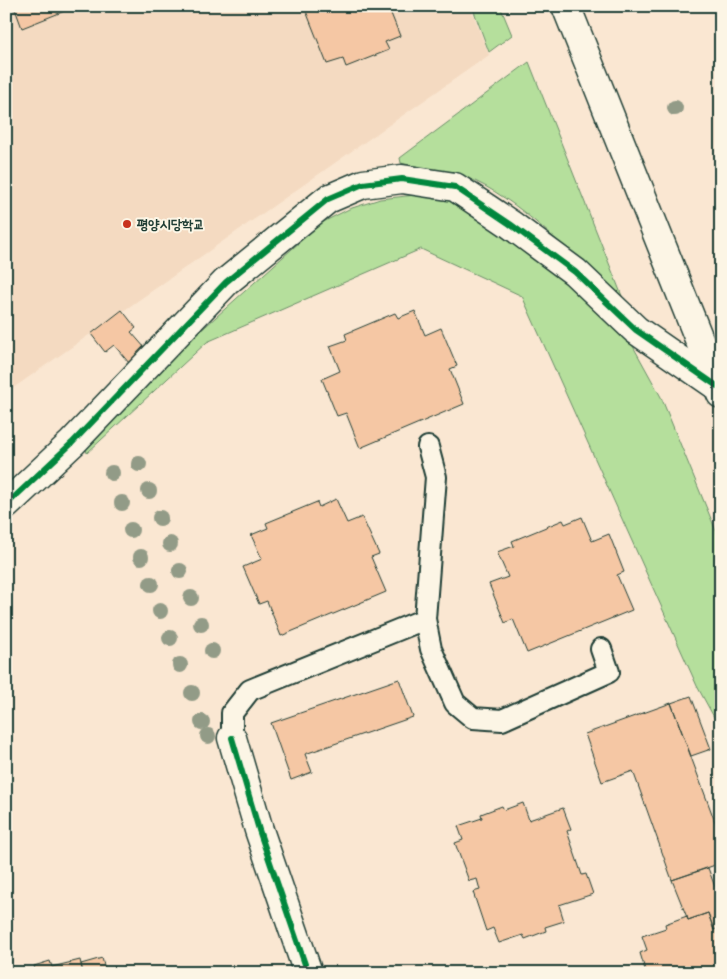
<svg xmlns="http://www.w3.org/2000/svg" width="727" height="979" font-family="'Comic Neue','Poor Story',sans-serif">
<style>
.built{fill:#f4dac1}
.green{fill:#b5df9c;stroke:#6a8e68}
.building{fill:#f5c7a4;stroke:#1f3d34}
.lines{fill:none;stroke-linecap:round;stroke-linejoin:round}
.service-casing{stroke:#1f3d34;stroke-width:24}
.minor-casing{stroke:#1f3d34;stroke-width:31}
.tertiary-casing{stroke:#1f3d34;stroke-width:31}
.service{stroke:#fcf5e5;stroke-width:20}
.minor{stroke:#fcf5e5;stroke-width:28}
.tertiary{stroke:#fcf5e5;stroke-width:28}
.cycleway-casing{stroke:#fcf5e5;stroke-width:9}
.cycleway{stroke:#00873e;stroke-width:6}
.tree{fill:#929b87}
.poi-dot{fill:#c8321e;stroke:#fcf5e5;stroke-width:2}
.labels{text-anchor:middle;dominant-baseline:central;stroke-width:4;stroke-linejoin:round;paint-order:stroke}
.poi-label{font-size:14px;font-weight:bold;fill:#1f3d34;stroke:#fcf5e5;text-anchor:start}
</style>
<rect width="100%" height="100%" fill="#fae7d2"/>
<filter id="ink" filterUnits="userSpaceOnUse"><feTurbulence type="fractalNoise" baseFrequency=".02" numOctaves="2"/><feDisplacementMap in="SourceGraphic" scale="10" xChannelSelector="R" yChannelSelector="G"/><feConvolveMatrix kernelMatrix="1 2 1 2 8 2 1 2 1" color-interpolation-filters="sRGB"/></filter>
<g filter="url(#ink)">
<path class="built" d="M6,6H470L489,55L6,393Z"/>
<path class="green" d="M472,6H500L512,35L489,52Z
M529,62L624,301L622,304C580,263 528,206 475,181C452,170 426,170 401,163L400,158Z
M415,195L450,200L477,210L542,258L629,339L661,397L721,543V730L697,686L522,296L421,249L207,342L87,453L86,449L125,408L159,368L321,223L349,209L380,199Z"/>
<path class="building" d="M6,6H77L22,28L15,9L6,13Z
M304,6H388L400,36L385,42L389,50L346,67L343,59L327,64Z
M122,310L136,328L131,332L145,348L129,363L114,345L105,352L91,334Z
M415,311L425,335L441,328L457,366L450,369L464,404L360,448L346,413L337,416L322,379L340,371L330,346L347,340L345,334L395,313L398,318Z
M336,499L347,523L362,517L379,554L371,557L386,592L281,636L267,601L259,604L243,567L262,559L251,535L268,528L266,523L317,502L319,507Z
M582,517L592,541L609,534L624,572L617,575L632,610L527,653L513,619L505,623L489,584L508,577L497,552L514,546L512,541L563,520L565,524Z
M399,679L413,717L305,754L312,772L291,780L271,723Z
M691,696L711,749L691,756L671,703Z
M671,703L721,838V863L672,880L633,771L602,782L585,734Z
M523,803L529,820L563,808L571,829L567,831L582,875L586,874L593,894L559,905L564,921L545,927L546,931L525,939L523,935L499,943L493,928L486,931L473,892L480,890L477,879L469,881L455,843L463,840L458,826L482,818L481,814L502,806L504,810Z
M708,868L721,903V927L714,930L708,913L688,920L672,880Z
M708,913L714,930L721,927V973H646L640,953L647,950L642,936L666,928L665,924L687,916L688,920Z
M102,958L106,973H83L81,964Z
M80,960L83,973H32L36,972L34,966L50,961L52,967Z"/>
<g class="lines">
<defs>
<path id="service" d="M428,447L436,477L425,619L431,649L455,703L473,718L502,720L609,672L601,649
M232,738V713L250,690L425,619"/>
<path id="minor" d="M6,505L72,443L226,282L328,199L363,184L402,179L455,187L510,224L575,272L636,330L717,386
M232,738L259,830L308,973"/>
<path id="tertiary" d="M566,6L721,394"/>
</defs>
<use href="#service" class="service-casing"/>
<use href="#minor" class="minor-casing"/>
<use href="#tertiary" class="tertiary-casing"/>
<use href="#service" class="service"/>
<use href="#minor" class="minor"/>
<use href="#tertiary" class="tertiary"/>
<defs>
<path id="cycleway" d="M6,505L72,443L226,282L328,199L363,184L402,179L455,187L510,224L575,272L636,330L717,386
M232,738L259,830L308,973"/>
</defs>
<use href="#cycleway" class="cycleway-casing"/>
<use href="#cycleway" class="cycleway"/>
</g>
<g class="tree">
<circle cx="675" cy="108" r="8"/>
<circle cx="139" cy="464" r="8"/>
<circle cx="112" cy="473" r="8"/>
<circle cx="149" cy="491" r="8"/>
<circle cx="122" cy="503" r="8"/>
<circle cx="160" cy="518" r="8"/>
<circle cx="131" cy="530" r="8"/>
<circle cx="170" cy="544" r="8"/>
<circle cx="141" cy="557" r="8"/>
<circle cx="180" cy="571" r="8"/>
<circle cx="151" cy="584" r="8"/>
<circle cx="191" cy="598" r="8"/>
<circle cx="160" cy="611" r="8"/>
<circle cx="201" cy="624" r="8"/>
<circle cx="170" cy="638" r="8"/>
<circle cx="212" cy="651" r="8"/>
<circle cx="180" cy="665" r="8"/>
<circle cx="192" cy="693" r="8"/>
<circle cx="202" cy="722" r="8"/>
<circle cx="208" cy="736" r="8"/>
</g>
</g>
<circle class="poi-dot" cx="127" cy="224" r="5"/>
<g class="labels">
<g class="poi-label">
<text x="137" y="224">평양시당학교</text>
</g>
</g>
<rect width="727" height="979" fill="none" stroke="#fcf5e5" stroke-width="25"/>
<rect x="12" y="12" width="702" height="954" fill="none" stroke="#1f3d34" stroke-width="2" filter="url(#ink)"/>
</svg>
